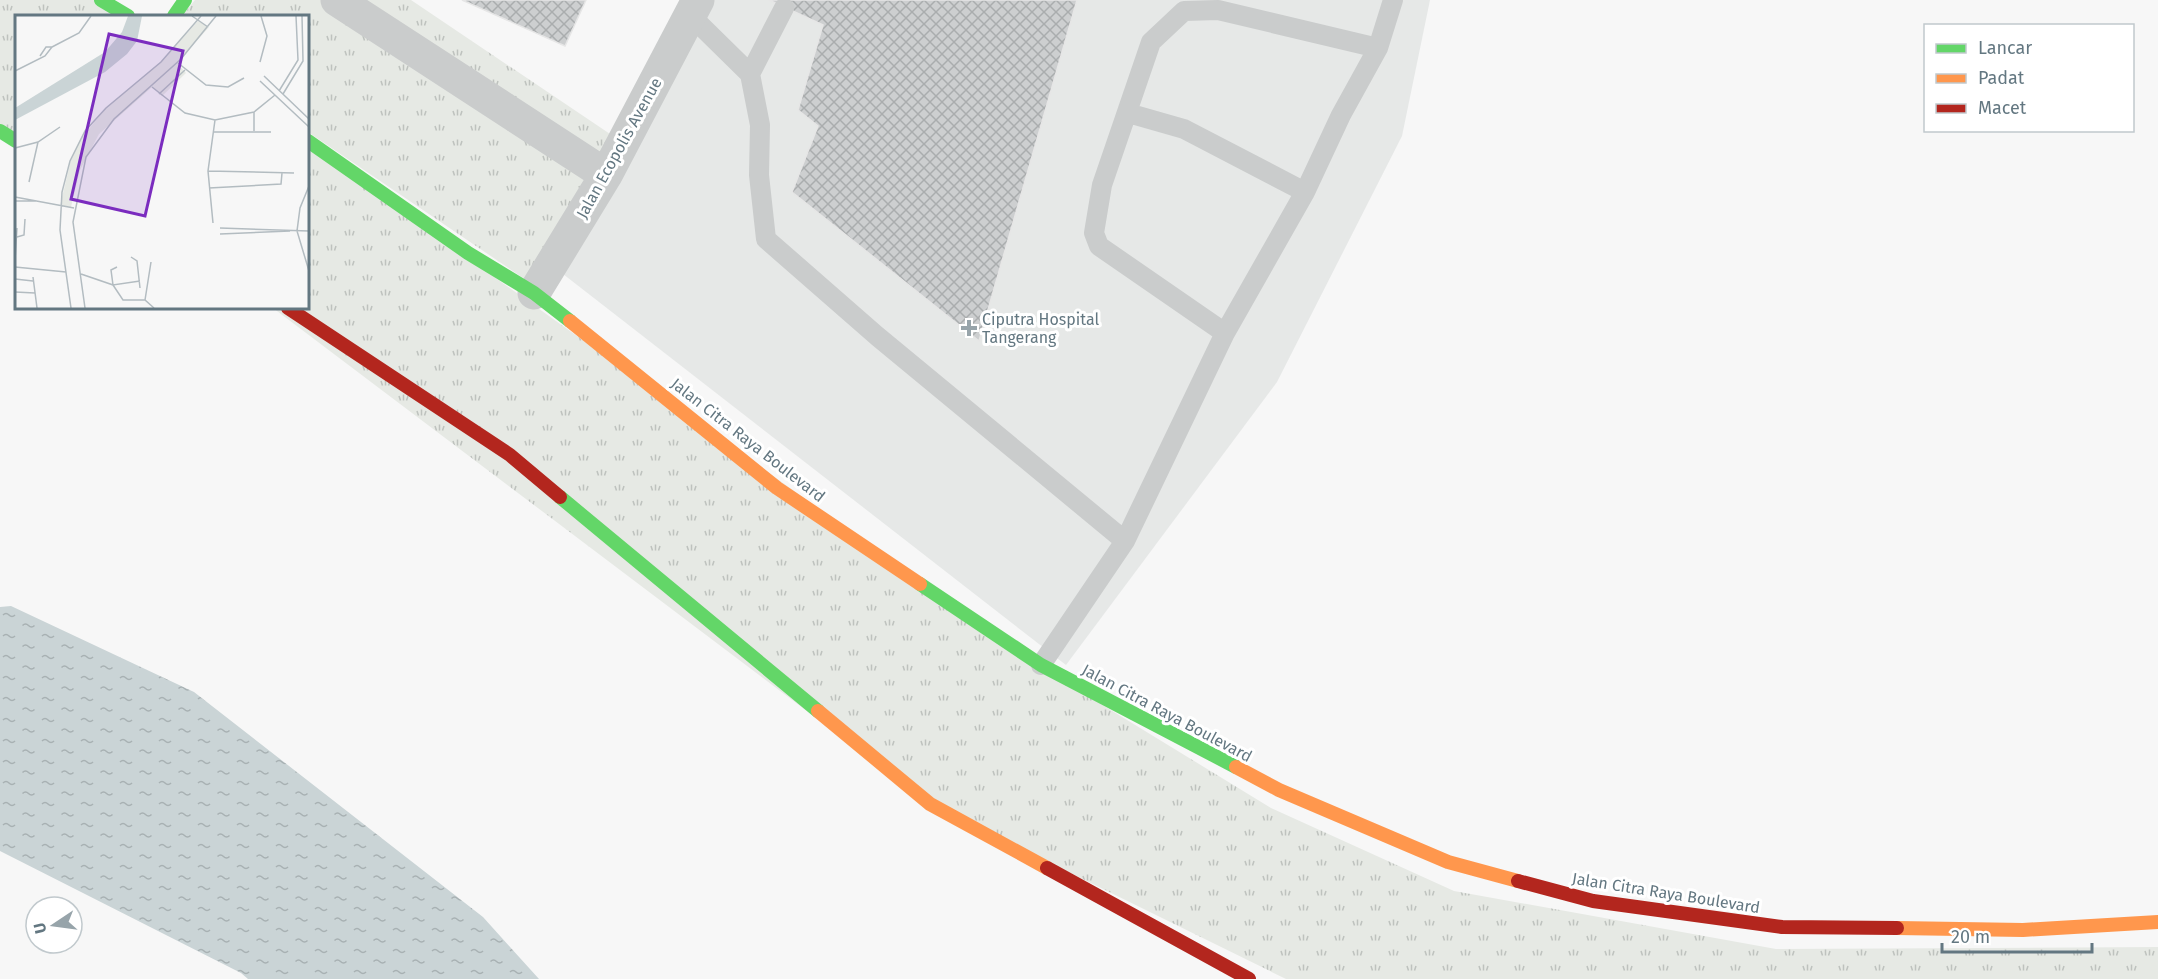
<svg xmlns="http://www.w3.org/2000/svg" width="2158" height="979" font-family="'Fira Sans',sans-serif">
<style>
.built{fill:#e6e8e7}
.grass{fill:url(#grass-tufts)}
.water{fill:url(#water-ripples)}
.building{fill:url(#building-cross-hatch);stroke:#e6e6e6;stroke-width:1.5}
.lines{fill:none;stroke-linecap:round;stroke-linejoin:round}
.lane{stroke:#cacccc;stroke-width:20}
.street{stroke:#cacccc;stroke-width:33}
.fast{stroke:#63d668;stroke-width:14}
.slow{stroke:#ff974d;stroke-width:14}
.jam{stroke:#b3261e;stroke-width:14}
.poi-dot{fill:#97a4aa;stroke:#fff;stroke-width:2}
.labels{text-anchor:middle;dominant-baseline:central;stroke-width:6;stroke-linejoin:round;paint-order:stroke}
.street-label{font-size:16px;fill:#637781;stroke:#fff}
.poi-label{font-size:16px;fill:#637781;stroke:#fff;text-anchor:start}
.inset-road{fill:none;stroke:#b3bcc1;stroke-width:1.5}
.view{fill:#7b2cbf;fill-opacity:0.15;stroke:#7b2cbf;stroke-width:3}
.inset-edge{fill:none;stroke:#637781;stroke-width:3}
</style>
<defs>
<pattern id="grass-tufts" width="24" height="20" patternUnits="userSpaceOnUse" patternTransform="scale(1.5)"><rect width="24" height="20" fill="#e6e9e4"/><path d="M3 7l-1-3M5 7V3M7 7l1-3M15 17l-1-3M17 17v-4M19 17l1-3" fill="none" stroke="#bec2be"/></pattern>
<pattern id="water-ripples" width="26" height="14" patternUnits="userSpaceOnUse" patternTransform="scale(1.5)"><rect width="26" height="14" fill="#cad4d6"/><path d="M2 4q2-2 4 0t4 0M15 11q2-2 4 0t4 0" fill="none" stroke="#a8b1b3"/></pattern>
<pattern id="building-cross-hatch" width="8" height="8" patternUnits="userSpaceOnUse" patternTransform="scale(1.5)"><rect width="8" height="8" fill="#cdcfd0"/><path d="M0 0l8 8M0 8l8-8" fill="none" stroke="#aaadae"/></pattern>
</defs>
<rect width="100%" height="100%" fill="#f7f7f7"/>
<path class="built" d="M711,0H1430L1402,136L1277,382L1066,665L563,274Z"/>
<path class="grass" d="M0,0H96L123,16H16V141L0,132Z
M195,0H411L619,140L532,284L308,132V16H182Z
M308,144L1042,668L1271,808L1454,891L1776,949L2158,947V979H1286L930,804L273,308H308Z"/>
<path class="water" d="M11,606L194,692L483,917L539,979H248L241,973L0,851V607Z"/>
<path class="building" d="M462,0H586L565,46Z
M769,0H1077L979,341L792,192L818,126L798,110L823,25Z"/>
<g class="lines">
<path class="lane" d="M691,16L750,74L760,125L759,175L766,239L877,336L1125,541
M750,74L784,8
M1128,113L1184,129L1305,192
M1225,333L1099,246L1094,233L1102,185L1151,42L1184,11L1218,10L1378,48
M1041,665L1125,541L1225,333L1305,192L1341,115L1378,48L1393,0"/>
<path class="street" d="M337,0L606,175
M534,293L606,175L698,0"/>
<path class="fast" d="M101,0L128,16
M174,16L185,0
M0,131L16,141
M308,141L468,253L534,293L570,321
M560,497L818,711
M920,584L1041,665L1236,767"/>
<path class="slow" d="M570,321L777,488L920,584
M818,711L930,804L1047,868
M1236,767L1279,790L1448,862L1518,881
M1897,928L2023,930L2158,922"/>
<path class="jam" d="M288,308L510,455L560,497
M1047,868L1249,979
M1518,881L1593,901L1782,927L1897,928"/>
</g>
<path class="poi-dot" d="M966 319h6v6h6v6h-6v6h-6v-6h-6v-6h6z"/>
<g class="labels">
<g class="street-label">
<text transform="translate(619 148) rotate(-61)">Jalan Ecopolis Avenue</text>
<text transform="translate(748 440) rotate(38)">Jalan Citra Raya Boulevard</text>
<text transform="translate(1167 713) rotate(28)">Jalan Citra Raya Boulevard</text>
<text transform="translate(1666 893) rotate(9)">Jalan Citra Raya Boulevard</text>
</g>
<g class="poi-label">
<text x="982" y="319">Ciputra Hospital<tspan x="982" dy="18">Tangerang</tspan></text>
</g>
</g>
<g transform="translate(15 15)">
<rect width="294" height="294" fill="#f7f7f7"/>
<path d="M183,6L194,12L162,48L171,58L147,81L137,72L84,119L65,155L56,192L45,191L56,145L65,125L91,93L146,47Z" fill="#e6e9e4"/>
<path d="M113,1H127L122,26L112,39L90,57L0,105V93L90,37L107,17Z" fill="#cad4d6"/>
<path class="inset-road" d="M177,1L193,12M37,32L64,18L76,1M245,47L252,21L246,1M163,48L191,70L213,72L229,63M0,56L30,41L37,32H31L25,41M249,61L294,104M245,66L294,112M137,72L170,98L200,105L239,97L260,80M264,76L283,45L281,1M144,79L170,55M268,79L288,46L287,1M239,116V97M198,117H256M0,133L23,127L45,112M193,156L279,158M14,167L23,127M294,171L285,193L282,216L294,256M194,173L266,169L267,158M0,182L59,193M0,186H21M198,208L193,156L200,105M205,213L294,216M205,219L275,216M2,222L9,220L10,204M116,242L122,246L125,273M0,245L2,213M0,252L51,257M102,252L96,255L98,270L125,266M66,259L98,270L108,285H130L139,293M18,262L22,293M0,264L18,266M0,277L20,278M130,285L136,247M56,293L45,215L47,177L55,146L70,116L91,93L146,47L186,1M70,293L58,207L71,142L99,104L166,44L201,1"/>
<path class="view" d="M94,19L168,36L130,201L56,184Z"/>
<rect width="294" height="294" class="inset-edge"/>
</g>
<rect x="1924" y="24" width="210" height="108" fill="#ffffff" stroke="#c1c9cd" stroke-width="1.5"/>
<rect x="1936" y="44" width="30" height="9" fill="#63d668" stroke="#c1c9cd" stroke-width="1.5"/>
<text x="1978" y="54" font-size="18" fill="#637781">Lancar</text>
<rect x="1936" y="74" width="30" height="9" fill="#ff974d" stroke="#c1c9cd" stroke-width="1.5"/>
<text x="1978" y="84" font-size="18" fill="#637781">Padat</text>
<rect x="1936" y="104" width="30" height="9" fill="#b3261e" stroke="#c1c9cd" stroke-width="1.5"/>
<text x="1978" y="114" font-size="18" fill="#637781">Macet</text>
<g transform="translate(54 925) rotate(257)"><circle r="28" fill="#ffffff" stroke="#c1c9cd" stroke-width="1.5"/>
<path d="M0-4.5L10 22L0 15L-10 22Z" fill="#97a4aa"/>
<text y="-9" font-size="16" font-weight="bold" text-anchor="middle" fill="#637781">U</text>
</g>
<path d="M1942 943v9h150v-9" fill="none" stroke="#637781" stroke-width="3"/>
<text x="1951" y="943" font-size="18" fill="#637781" stroke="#ffffff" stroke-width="4.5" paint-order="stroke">20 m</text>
</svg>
